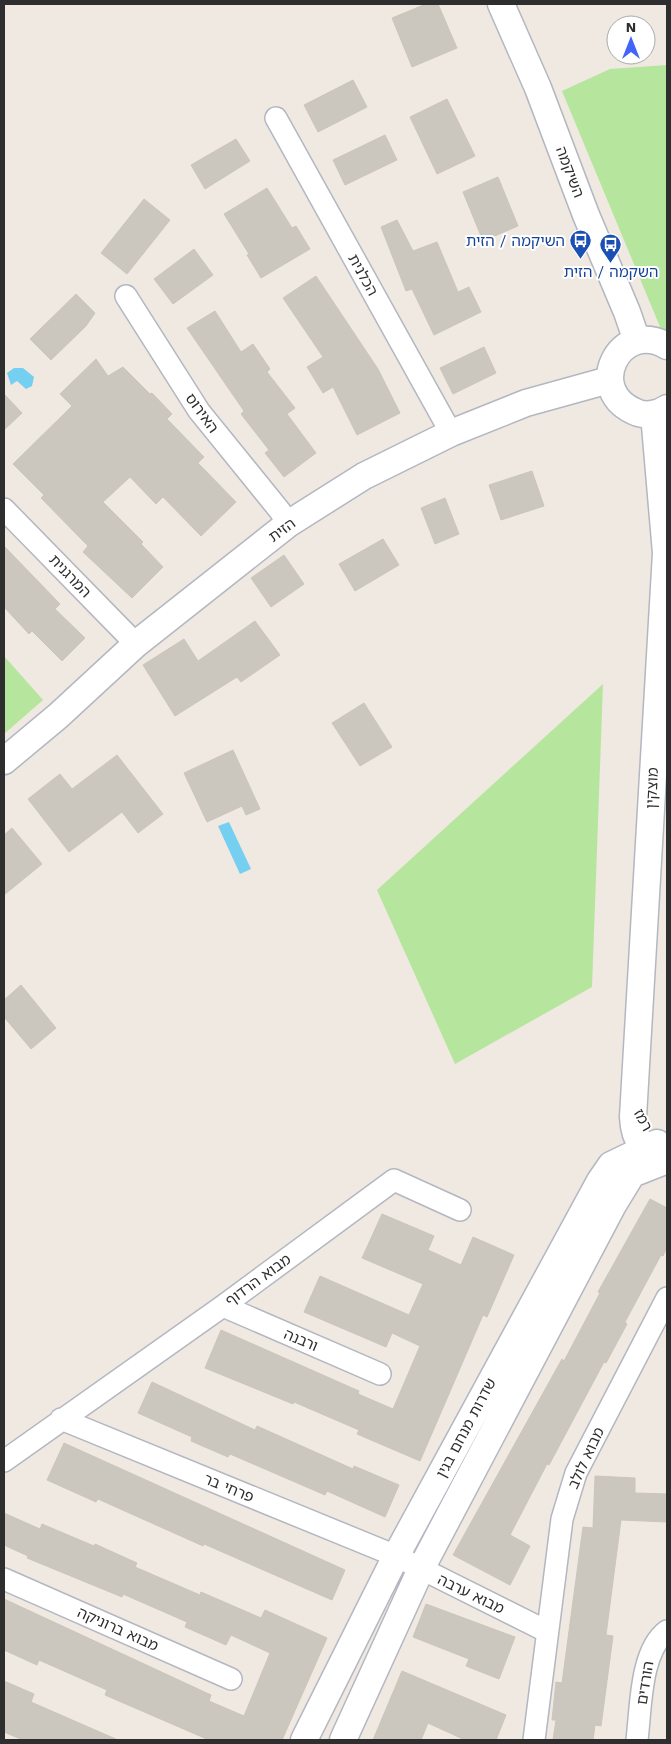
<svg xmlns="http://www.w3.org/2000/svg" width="671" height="1744" font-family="'Work Sans','Noto Sans Hebrew',sans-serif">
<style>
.green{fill:#b6e59e}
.water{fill:#75cff0}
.building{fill:#cbc7bf;stroke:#cbc5ba}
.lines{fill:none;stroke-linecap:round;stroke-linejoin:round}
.minor-casing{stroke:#b4b7c1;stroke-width:24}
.tertiary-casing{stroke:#b4b7c1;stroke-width:29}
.minor{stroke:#fff;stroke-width:21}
.tertiary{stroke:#fff;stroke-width:26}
.labels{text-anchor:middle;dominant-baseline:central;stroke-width:4;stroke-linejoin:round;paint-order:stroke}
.street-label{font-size:15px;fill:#2e2e2e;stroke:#fff}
.transit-label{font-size:15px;fill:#164399;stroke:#fff;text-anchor:end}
</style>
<rect width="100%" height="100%" fill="#efe9e1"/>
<path class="green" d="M667,65V334H663L562,91L610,69Z
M4,656L43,700L4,734Z
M603,684L592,987L455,1064L377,890Z"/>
<path class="water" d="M14,368H23L34,377L32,386L26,389L17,381L11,385L7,373Z
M229,822L251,869L240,874L218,826Z"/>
<path class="building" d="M426,4H438L457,48L412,67L392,18Z
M353,80L367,107L318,132L304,105Z
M447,99L475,156L437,174L410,117Z
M385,135L397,160L345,185L333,160Z
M236,139L250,161L205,189L191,165Z
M498,177L518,226L483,241L463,192Z
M267,188L292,228L296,226L310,249L261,278L247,255L249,254L224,214Z
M144,199L170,220L127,274L101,253Z
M397,220L413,251L437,242L458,292L469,287L481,312L434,335L412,289L406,291L381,227Z
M194,249L213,275L173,304L154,279Z
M316,276L378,369L400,413L357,435L333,387L323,393L307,367L323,357L283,298Z
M76,294L95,313L86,326L51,360L30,339Z
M215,311L241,352L253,344L270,369L267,372L295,408L287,414L316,453L284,477L265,453L269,450L241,414L244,411L187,328Z
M484,347L496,373L453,394L440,368Z
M96,359L108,376L123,367L150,394L152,393L172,414L167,419L204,457L198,463L236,502L201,536L163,497L156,504L130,477L103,502L143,542L141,544L163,567L132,598L83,552L88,546L41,498L44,495L13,464L72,406L60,394Z
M4,394L22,413L4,430Z
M532,471L544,506L501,520L489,485Z
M445,498L459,534L435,544L421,508Z
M383,539L399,565L355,591L339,564Z
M4,546L60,604L55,609L85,638L62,661L32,631L29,634L4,607Z
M284,555L304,584L271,607L251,578Z
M255,621L280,655L241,682L237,677L175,716L143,665L184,639L198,661Z
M364,703L392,747L360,766L332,723Z
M233,750L260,809L246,815L242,806L207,822L184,773Z
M117,755L163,814L138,833L122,812L69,852L28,799L60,774L72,789Z
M12,828L42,864L4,895V835Z
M21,985L56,1028L31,1049L4,1017V1000Z
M650,1199L667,1208V1247L663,1256L661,1255L625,1322L627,1324L606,1363L604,1362L549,1465L547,1464L510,1535L530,1546L510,1585L453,1555L562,1359L564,1361L600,1293L598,1292Z
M382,1214L434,1236L428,1250L461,1265L473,1237L514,1255L487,1317L483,1315L420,1461L357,1434L359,1430L294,1402L293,1404L205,1368L221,1330L359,1391L358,1394L393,1409L420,1346L392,1333L386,1347L304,1312L320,1276L409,1315L423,1284L362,1258Z
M152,1382L255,1430L257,1426L353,1469L354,1466L399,1485L385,1517L327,1491L325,1495L230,1454L228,1457L191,1441L192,1437L138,1413Z
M64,1443L345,1570L332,1600L204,1544L203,1546L98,1499L96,1502L47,1480Z
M595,1476L635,1478V1493L667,1494V1522L621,1520L606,1635L613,1636L601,1726L595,1725L593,1740H553L556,1720H552L556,1682L562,1683L583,1527L593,1528Z
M4,1513L40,1529L42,1524L94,1546L95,1544L137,1563L135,1567L200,1595L201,1592L261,1618L265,1610L327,1638L282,1740H209L105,1695L107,1690L39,1660L37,1665L4,1650V1599L211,1695L209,1701L244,1716L270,1653L231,1635L226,1645L185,1627L187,1622L123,1594L122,1597L27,1558L28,1556L4,1545Z
M426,1604L515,1637L499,1679L466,1666L469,1659L413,1637Z
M402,1671L506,1715L496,1740H465L428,1723L421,1740H373Z
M4,1681L34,1694L31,1702L118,1740H23L4,1732Z"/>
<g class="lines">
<defs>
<path id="minor" d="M276,118L451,433
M126,296L199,411L280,511L288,524
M4,509L136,644
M223,1306L380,1374
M61,1419L396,1556L546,1631
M4,1461L223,1306L394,1180L460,1210
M4,1579L231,1679
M534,1740L562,1519L576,1473L667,1298
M637,1740C641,1708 640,1651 667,1631"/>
<path id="tertiary" d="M501,4L538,88L586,215L627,312L637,341
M667,346C620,318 582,392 638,413C647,416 659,414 667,408
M654,414L666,553L633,1117C634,1140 644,1156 667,1161
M4,761L58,716L136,644L288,524L364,476L451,433L526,403L609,380
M304,1740L396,1556L600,1181L611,1165L657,1143
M343,1740L421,1569L613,1205L632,1174L665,1161"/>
</defs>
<use href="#minor" class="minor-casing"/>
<use href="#tertiary" class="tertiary-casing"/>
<use href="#minor" class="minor"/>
<use href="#tertiary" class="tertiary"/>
</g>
<defs>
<symbol id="bus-pin" viewBox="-11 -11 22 30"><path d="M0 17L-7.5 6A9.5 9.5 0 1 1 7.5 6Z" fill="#1a4fb4" stroke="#fff"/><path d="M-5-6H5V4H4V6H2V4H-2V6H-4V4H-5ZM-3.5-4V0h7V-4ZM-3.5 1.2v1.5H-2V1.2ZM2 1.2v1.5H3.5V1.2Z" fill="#fff"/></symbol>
</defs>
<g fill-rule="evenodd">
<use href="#bus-pin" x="568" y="228" width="25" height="34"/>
<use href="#bus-pin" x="598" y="232" width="25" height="34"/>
</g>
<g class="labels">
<g class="street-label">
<text transform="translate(570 172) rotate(69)">השיקמה</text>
<text transform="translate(363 275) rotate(61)">הכלנית</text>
<text transform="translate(202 413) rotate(54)">האירוס</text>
<text transform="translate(282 530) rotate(-36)">הזית</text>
<text transform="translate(70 576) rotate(46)">המרגנית</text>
<text transform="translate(652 788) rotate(-87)">מוצקין</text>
<text transform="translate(643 1120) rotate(61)">רמז</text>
<text transform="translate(258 1280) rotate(-36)">מבוא הרדוף</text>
<text transform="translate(301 1340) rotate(23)">ורבנה</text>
<text transform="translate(466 1428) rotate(-62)">שדרות מנחם בגין</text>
<text transform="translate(586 1458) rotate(-65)">מבוא לולב</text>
<text transform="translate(229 1488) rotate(22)">פרחי בר</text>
<text transform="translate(471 1594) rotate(26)">מבוא ערבה</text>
<text transform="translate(118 1629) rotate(24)">מבוא ברוניקה</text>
<text transform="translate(645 1683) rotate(-81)">הורדים</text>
</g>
<g class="transit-label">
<text x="565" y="241">השיקמה / הזית</text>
<text x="611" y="272" text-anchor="middle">השקמה / הזית</text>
</g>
</g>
<rect width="671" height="1744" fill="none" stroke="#2e2e2e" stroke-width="10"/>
<g transform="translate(631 40)"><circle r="24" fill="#ffffff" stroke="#ababab"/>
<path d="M0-4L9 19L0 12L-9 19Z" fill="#4264fb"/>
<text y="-8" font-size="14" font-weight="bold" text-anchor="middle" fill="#2e2e2e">N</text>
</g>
</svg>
